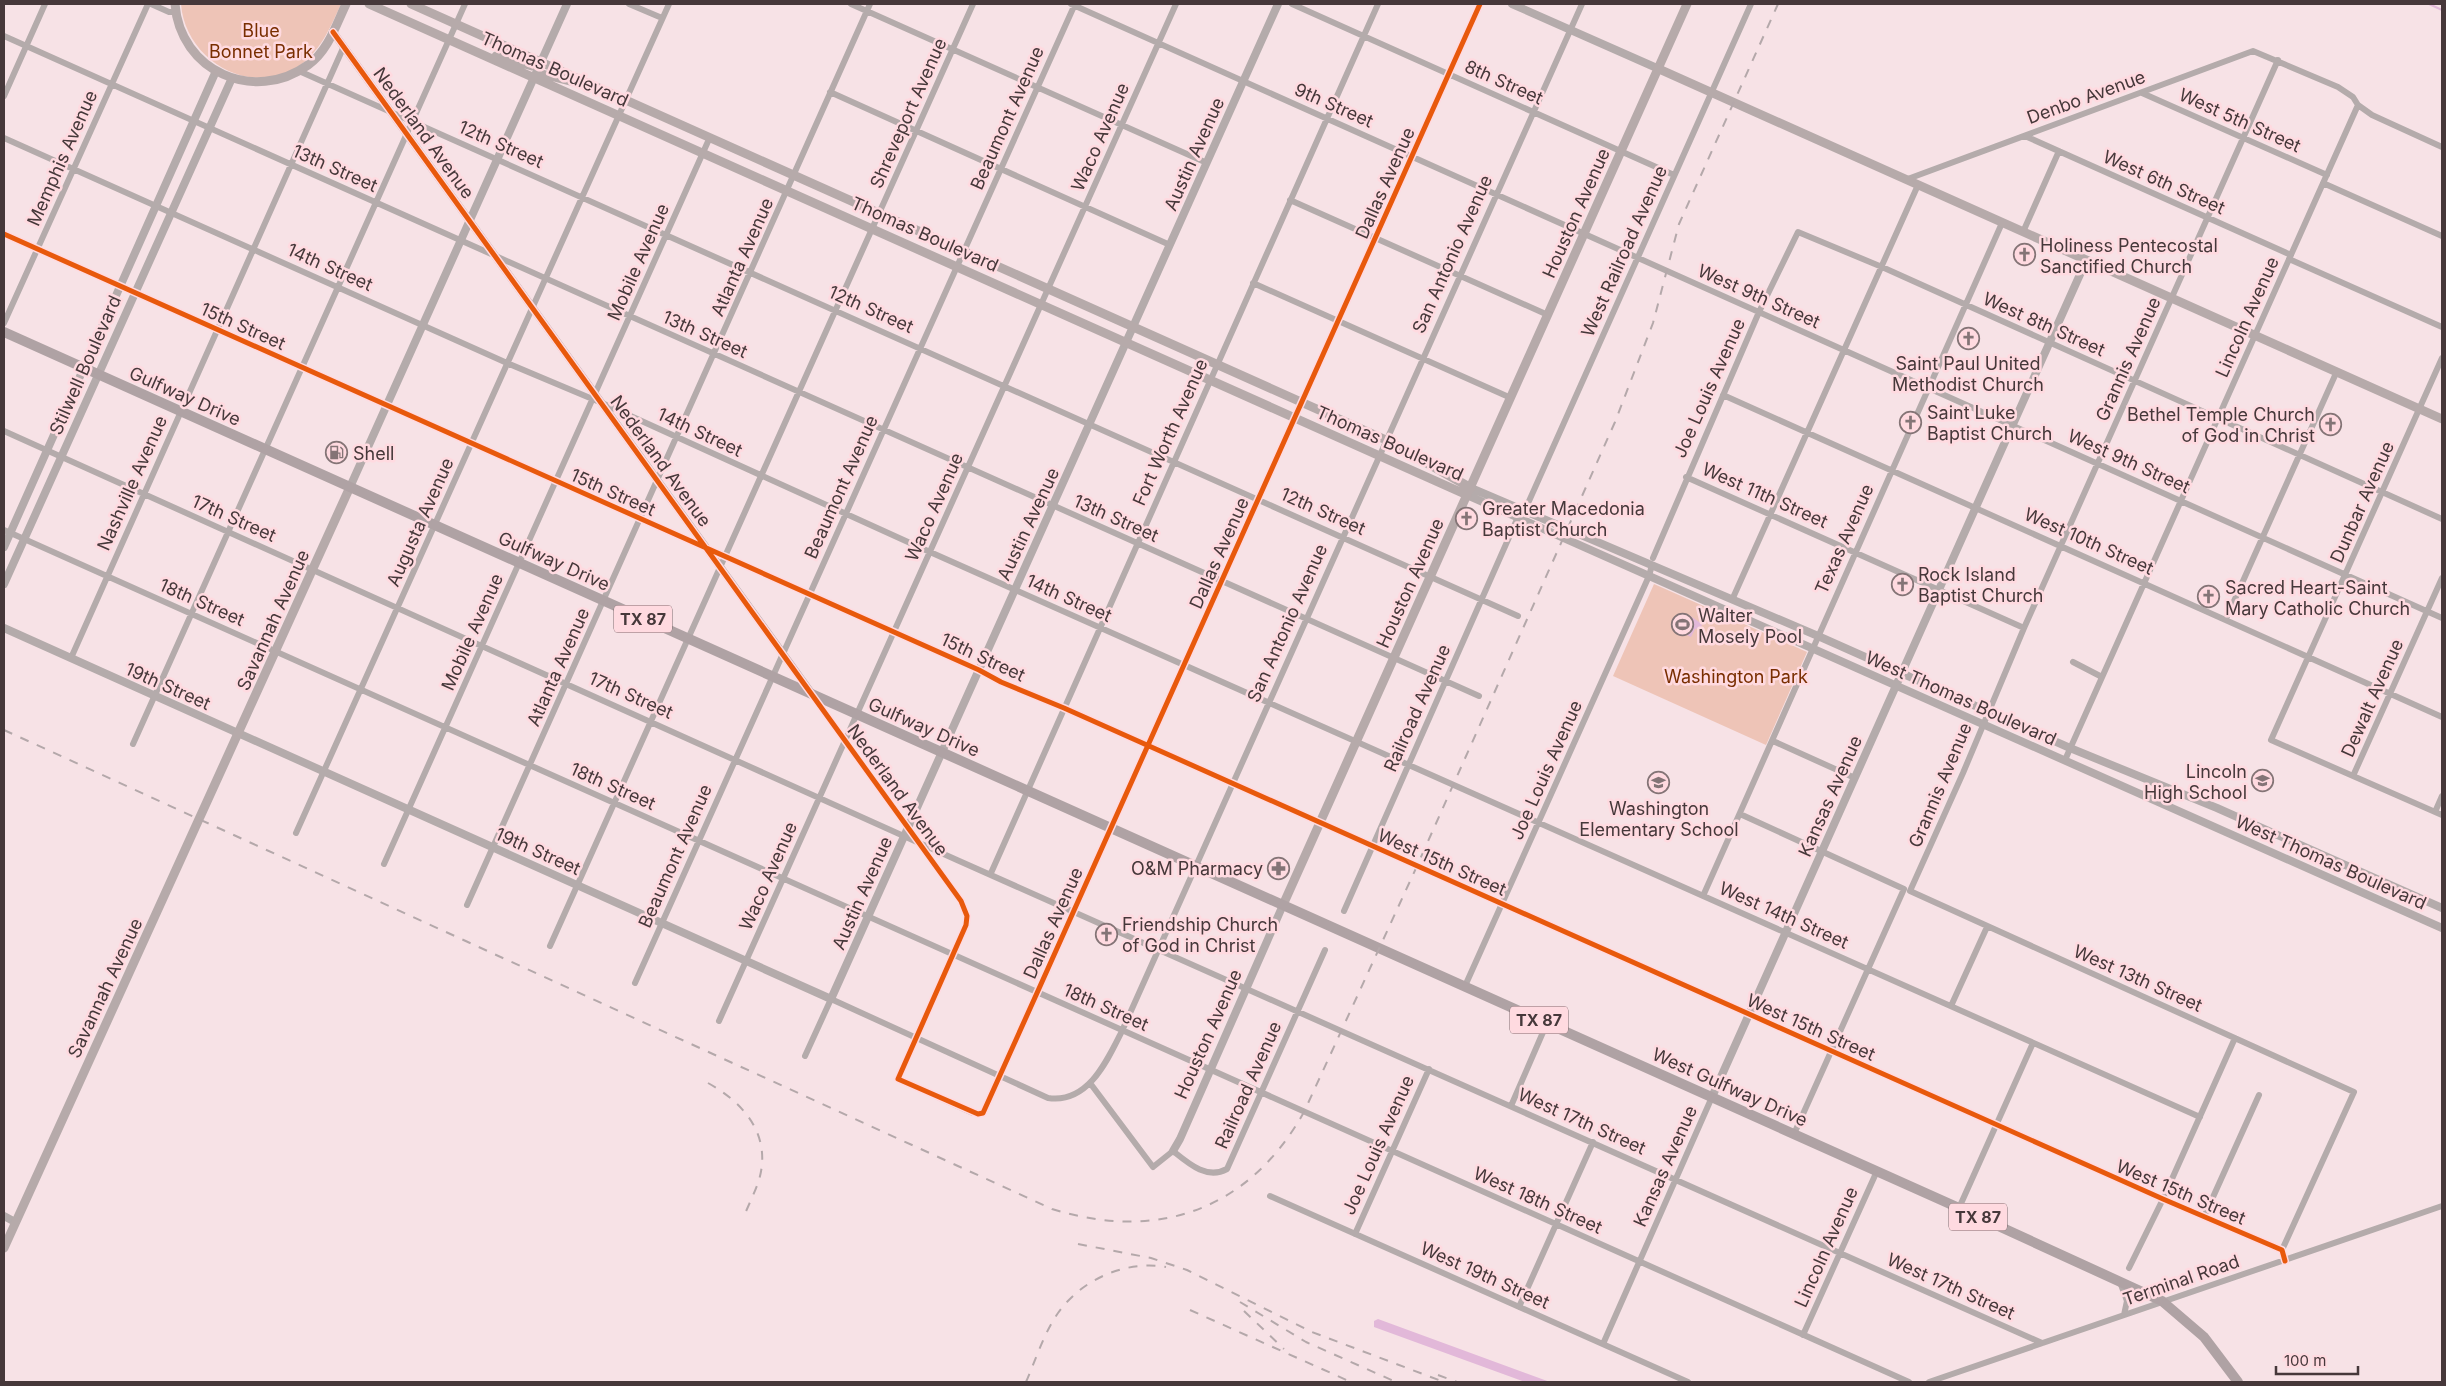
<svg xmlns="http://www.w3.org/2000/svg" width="2446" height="1386" font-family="Inter,sans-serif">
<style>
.green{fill:#eec4b7}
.water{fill:#e2b8d9}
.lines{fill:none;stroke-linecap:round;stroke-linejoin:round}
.stream{stroke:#e2b8d9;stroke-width:2}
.minor{stroke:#b4abab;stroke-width:6}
.tertiary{stroke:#b4abab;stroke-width:8}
.secondary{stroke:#b6aaaa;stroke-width:9}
.primary{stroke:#afa2a4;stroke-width:10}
.rail{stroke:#b4a8aa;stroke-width:2;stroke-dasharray:9 9;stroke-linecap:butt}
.cycleway-casing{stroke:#ffdae0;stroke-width:8}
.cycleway{stroke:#e8590c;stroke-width:5}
.labels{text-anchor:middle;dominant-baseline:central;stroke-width:5;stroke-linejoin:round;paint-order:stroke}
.shield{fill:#ffdae0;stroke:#7e696c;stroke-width:1}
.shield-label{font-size:16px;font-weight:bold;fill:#46383a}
.park-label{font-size:18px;fill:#792e00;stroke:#ffdae0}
.street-label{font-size:18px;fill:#46383a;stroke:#ffdae0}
.poi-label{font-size:18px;fill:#46383a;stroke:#ffdae0;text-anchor:start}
</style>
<rect width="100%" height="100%" fill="#f7e2e6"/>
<path class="green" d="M181,4H341C330,28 320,53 296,68C246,97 185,58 181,4Z
M1654,584L1807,652L1766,745L1613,676Z"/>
<path class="water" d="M1689,615L1702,624L1701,628L1695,629L1691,637L1678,631L1676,627L1680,622L1685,623Z
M1378,1319L1550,1382H1525L1374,1327V1321Z"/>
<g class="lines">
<path class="stream" d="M2429,4L2442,10"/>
<path class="minor" d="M151,4L169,12H176
M629,4L662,18
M851,4L1207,163
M1071,4L2442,618
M1292,4L1674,175
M4,36L1479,696
M2278,60L2024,628L1963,773L1910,891L2354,1092L2282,1250
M299,71L1518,616
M830,92L1170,245
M2142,93L2327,175
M4,96L45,4
M2025,136L2291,255
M4,138L507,363L602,403L930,552L2200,1117
M1905,180L2253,51L2338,87L2353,97L2358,105L2372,115L2442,147
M2323,183L2442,236
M1290,200L1548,315
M2023,232L2059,151
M4,234L979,670L1001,682L1064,708L2163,1199L2282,1250L2285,1261
M2289,259L2442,327
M1253,283L1511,398
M4,323L148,4
M2442,358L2271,740L2442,815
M1723,395L2442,717
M4,431L957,860L2042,1343
M1686,477L2024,628
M1525,510L1751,4
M4,530L1909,1382
M1653,558L1759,312L1798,232L1882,267L2442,519
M1732,600L1918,185
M2226,619L2337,371
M71,658L344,46
M2073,662L2102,677
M813,696L961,901L967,916L966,925L898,1079L973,1113H983L1480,4
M1773,741L1855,778
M133,744L465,4
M2065,760L2358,105
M2353,776L2442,578
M2435,812L2442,796
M1740,814L1904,889L1794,1134
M296,833L669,4
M384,864L710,137
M991,873L1378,4
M1703,896L2002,223
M467,905L870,4
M1344,911L1518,517
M550,946L973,4
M635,983L1075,4
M1465,986L1649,576L1652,565
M1951,1006L1987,927
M719,1021L1176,4
M805,1056L831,999L1048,1098C1088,1104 1107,1061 1122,1031L1582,4
M1090,1083L1153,1167L1173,1151C1189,1164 1207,1180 1227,1169L1325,950
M1511,1106L1547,1023
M1270,1196L1688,1382
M1959,1208L2033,1043
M2204,1217L2259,1095
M1355,1234L1429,1069
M2129,1268L2163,1199L2235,1038
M2120,1282L2127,1301L2124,1315
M1519,1307L1593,1142
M1803,1335L1877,1171
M1603,1344L1712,1097
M1929,1382L2442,1206"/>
<path class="tertiary" d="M1512,4L1659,69
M333,32L812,694
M350,487L567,4
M1471,488L1818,636L2070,748L2217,808L2442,908
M1467,495L2442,928
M4,547L216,71
M4,584L232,78
M4,628L831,999L1278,4
M1712,1097L2086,261
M1173,1151L1180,1139L1283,905
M4,1216L15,1222"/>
<path class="secondary" d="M175,4C180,71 254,104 308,65C328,51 336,25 346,4
M369,4L1467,495
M411,4L1386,440L1471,488
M496,56L532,66L541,62
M1659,69L2442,419
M534,77L542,74L582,84
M1283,905L1687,4
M4,1248L350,487"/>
<path class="primary" d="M4,332L1959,1208L2162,1301L2204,1337L2238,1382"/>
<path class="rail" d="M4,730L1052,1209C1158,1242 1249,1210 1304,1112L1417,866L1615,422L1653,323L1679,224L1778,4
M708,1083C744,1103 772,1135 759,1180C755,1192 749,1204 744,1216
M1078,1244L1151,1258L1187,1270L1312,1332L1444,1382
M1240,1302L1306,1342L1396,1382
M1190,1310L1351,1382
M1244,1311L1284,1349
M1438,1375L1457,1382
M1026,1382C1036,1359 1044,1333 1058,1313C1082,1279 1126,1260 1166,1267"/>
<defs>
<path id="cycleway" d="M333,32L961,901L967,916L966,925L898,1079L978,1114L983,1113L1037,993L1480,4
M4,234L979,670L1001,682L1064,708L2163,1199L2282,1250L2285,1261"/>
</defs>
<use href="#cycleway" class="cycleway-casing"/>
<use href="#cycleway" class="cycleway"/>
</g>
<defs>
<symbol id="church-ring" viewBox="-11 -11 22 22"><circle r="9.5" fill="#ffdae0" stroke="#847476" stroke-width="1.5"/><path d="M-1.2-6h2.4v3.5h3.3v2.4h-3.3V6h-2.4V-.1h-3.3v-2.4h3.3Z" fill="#847476"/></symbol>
<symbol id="fuel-ring" viewBox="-11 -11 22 22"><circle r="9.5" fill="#ffdae0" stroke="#847476" stroke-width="1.5"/><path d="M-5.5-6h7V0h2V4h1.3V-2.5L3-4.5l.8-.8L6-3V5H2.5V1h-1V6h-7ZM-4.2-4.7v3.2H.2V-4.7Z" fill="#847476"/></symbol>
<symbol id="stadium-ring" viewBox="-11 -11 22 22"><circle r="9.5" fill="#ffdae0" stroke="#847476" stroke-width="1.5"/><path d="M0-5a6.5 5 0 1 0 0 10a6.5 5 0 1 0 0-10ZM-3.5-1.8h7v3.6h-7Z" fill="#847476"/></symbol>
<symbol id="school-ring" viewBox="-11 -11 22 22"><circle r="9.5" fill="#ffdae0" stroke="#847476" stroke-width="1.5"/><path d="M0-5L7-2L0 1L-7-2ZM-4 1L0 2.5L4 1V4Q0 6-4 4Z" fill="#847476"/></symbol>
<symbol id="pharmacy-ring" viewBox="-11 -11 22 22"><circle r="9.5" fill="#ffdae0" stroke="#847476" stroke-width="1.5"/><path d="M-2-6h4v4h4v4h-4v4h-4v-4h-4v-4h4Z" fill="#847476"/></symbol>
</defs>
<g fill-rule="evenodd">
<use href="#church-ring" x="2012" y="242" width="25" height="25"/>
<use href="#church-ring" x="1956" y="326" width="25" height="25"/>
<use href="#church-ring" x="1898" y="410" width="25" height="25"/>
<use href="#church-ring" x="2318" y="412" width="25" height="25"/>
<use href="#fuel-ring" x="324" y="440" width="25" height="25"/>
<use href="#church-ring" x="1454" y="506" width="25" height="25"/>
<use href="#church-ring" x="1890" y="572" width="25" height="25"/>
<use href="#church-ring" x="2196" y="584" width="25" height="25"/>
<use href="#stadium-ring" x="1670" y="612" width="25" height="25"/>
<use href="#school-ring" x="2250" y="768" width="25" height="25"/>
<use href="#school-ring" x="1646" y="770" width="25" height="25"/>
<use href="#pharmacy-ring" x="1266" y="856" width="25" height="25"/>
<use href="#church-ring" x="1094" y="922" width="25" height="25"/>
</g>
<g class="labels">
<g class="shield">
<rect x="614" y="605.5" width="58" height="27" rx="4"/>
<rect x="1510" y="1006.5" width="58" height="27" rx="4"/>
<rect x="1949" y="1203.5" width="58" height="27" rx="4"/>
</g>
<g class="shield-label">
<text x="643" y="619">TX 87</text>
<text x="1539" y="1020">TX 87</text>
<text x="1978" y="1217">TX 87</text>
</g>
<g class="park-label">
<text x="261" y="30">Blue<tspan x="261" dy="21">Bonnet Park</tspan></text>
<text x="1736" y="676">Washington Park</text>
</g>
<g class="street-label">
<text transform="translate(555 69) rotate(24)">Thomas Boulevard</text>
<text transform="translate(1504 82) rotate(24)">8th Street</text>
<text transform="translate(2086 97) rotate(-20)">Denbo Avenue</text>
<text transform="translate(1334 105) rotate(24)">9th Street</text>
<text transform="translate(908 113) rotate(-66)">Shreveport Avenue</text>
<text transform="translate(1007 118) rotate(-66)">Beaumont Avenue</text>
<text transform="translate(2240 120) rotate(24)">West 5th Street</text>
<text transform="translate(424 133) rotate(54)">Nederland Avenue</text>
<text transform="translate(1100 137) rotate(-66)">Waco Avenue</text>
<text transform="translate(501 144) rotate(24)">12th Street</text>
<text transform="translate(1194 154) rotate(-66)">Austin Avenue</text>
<text transform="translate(62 158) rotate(-66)">Memphis Avenue</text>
<text transform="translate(335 168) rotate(24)">13th Street</text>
<text transform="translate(2164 182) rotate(24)">West 6th Street</text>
<text transform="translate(1385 183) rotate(-66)">Dallas Avenue</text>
<text transform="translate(1576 213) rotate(-66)">Houston Avenue</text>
<text transform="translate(925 234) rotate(24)">Thomas Boulevard</text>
<text transform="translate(1624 251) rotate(-66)">West Railroad Avenue</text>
<text transform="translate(1452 254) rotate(-66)">San Antonio Avenue</text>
<text transform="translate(742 257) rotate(-66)">Atlanta Avenue</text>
<text transform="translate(638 262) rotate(-66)">Mobile Avenue</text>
<text transform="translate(330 267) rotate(24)">14th Street</text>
<text transform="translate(1759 296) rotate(24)">West 9th Street</text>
<text transform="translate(871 309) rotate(24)">12th Street</text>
<text transform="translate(2247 317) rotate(-66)">Lincoln Avenue</text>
<text transform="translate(2044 324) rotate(24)">West 8th Street</text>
<text transform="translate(243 326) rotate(24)">15th Street</text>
<text transform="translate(705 334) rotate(24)">13th Street</text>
<text transform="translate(2128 359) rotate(-66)">Grannis Avenue</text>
<text transform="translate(85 365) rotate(-66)">Stilwell Boulevard</text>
<text transform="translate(1709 388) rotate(-66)">Joe Louis Avenue</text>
<text transform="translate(185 396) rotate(24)">Gulfway Drive</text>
<text transform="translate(700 432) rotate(25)">14th Street</text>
<text transform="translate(1170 432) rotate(-66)">Fort Worth Avenue</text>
<text transform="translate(1390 443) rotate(24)">Thomas Boulevard</text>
<text transform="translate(661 461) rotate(54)">Nederland Avenue</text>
<text transform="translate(2129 461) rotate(24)">West 9th Street</text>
<text transform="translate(132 483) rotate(-66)">Nashville Avenue</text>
<text transform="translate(841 487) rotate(-66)">Beaumont Avenue</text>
<text transform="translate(613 492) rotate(24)">15th Street</text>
<text transform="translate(1765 495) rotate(24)">West 11th Street</text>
<text transform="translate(2362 502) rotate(-66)">Dunbar Avenue</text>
<text transform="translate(934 507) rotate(-66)">Waco Avenue</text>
<text transform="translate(1323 511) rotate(24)">12th Street</text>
<text transform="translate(234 518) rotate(24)">17th Street</text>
<text transform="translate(1116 518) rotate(24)">13th Street</text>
<text transform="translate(420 522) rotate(-66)">Augusta Avenue</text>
<text transform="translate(1028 524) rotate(-65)">Austin Avenue</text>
<text transform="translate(1844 539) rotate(-66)">Texas Avenue</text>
<text transform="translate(2089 541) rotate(24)">West 10th Street</text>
<text transform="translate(1219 553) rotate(-66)">Dallas Avenue</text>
<text transform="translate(554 561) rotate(24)">Gulfway Drive</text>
<text transform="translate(1410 583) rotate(-66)">Houston Avenue</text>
<text transform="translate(1069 598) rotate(24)">14th Street</text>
<text transform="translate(202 602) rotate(24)">18th Street</text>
<text transform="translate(273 620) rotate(-66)">Savannah Avenue</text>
<text transform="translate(1287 623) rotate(-66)">San Antonio Avenue</text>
<text transform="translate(472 632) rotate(-66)">Mobile Avenue</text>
<text transform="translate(983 657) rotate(25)">15th Street</text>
<text transform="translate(558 667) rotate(-66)">Atlanta Avenue</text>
<text transform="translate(168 686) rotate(24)">19th Street</text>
<text transform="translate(631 695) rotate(24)">17th Street</text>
<text transform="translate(1961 698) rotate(24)">West Thomas Boulevard</text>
<text transform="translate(2372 698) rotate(-66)">Dewalt Avenue</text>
<text transform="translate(1417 708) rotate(-66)">Railroad Avenue</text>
<text transform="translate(924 727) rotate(24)">Gulfway Drive</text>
<text transform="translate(1546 770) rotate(-66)">Joe Louis Avenue</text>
<text transform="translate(1940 785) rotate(-67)">Grannis Avenue</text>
<text transform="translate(613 786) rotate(24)">18th Street</text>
<text transform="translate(898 790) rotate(54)">Nederland Avenue</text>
<text transform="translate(1830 796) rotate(-66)">Kansas Avenue</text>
<text transform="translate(538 851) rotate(24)">19th Street</text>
<text transform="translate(675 856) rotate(-66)">Beaumont Avenue</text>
<text transform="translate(1442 862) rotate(24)">West 15th Street</text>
<text transform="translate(2331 862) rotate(24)">West Thomas Boulevard</text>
<text transform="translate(768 876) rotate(-66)">Waco Avenue</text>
<text transform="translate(862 893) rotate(-66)">Austin Avenue</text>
<text transform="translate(1784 915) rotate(24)">West 14th Street</text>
<text transform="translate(1053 923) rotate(-66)">Dallas Avenue</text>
<text transform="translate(2138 978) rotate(24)">West 13th Street</text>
<text transform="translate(105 988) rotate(-65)">Savannah Avenue</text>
<text transform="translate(1106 1007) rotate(24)">18th Street</text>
<text transform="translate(1811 1027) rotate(24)">West 15th Street</text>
<text transform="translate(1208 1034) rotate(-66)">Houston Avenue</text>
<text transform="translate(1248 1085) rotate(-66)">Railroad Avenue</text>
<text transform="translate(1730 1087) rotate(24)">West Gulfway Drive</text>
<text transform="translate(1582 1121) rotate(24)">West 17th Street</text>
<text transform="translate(1378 1145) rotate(-66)">Joe Louis Avenue</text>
<text transform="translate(1665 1166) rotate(-66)">Kansas Avenue</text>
<text transform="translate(2181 1192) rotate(23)">West 15th Street</text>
<text transform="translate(1538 1200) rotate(24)">West 18th Street</text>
<text transform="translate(1826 1247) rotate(-66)">Lincoln Avenue</text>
<text transform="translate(1485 1275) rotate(24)">West 19th Street</text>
<text transform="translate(2181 1280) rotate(-19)">Terminal Road</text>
<text transform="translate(1951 1286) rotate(24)">West 17th Street</text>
</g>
<g class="poi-label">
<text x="2040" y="245">Holiness Pentecostal<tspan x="2040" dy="21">Sanctified Church</tspan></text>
<text x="1968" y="363" text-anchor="middle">Saint Paul United<tspan x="1968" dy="21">Methodist Church</tspan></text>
<text x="1927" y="412">Saint Luke<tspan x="1927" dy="21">Baptist Church</tspan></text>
<text x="2315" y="414" text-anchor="end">Bethel Temple Church<tspan x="2315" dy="21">of God in Christ</tspan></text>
<text x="353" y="453">Shell</text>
<text x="1482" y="508">Greater Macedonia<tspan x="1482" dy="21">Baptist Church</tspan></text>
<text x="1918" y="574">Rock Island<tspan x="1918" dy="21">Baptist Church</tspan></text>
<text x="2225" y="587">Sacred Heart-Saint<tspan x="2225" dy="21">Mary Catholic Church</tspan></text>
<text x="1698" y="615">Walter<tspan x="1698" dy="21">Mosely Pool</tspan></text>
<text x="2247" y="771" text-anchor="end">Lincoln<tspan x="2247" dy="21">High School</tspan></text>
<text x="1659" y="808" text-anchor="middle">Washington<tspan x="1659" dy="21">Elementary School</tspan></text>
<text x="1263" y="868" text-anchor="end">O&amp;M Pharmacy</text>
<text x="1122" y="924">Friendship Church<tspan x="1122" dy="21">of God in Christ</tspan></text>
</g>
</g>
<rect width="2446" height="1386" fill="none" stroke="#46383a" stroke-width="10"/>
<path d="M2276 1366v8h82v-8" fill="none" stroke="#46383a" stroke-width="2.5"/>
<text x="2284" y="1366" font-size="15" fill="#46383a" stroke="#ffdae0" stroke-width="4" paint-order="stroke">100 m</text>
</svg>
